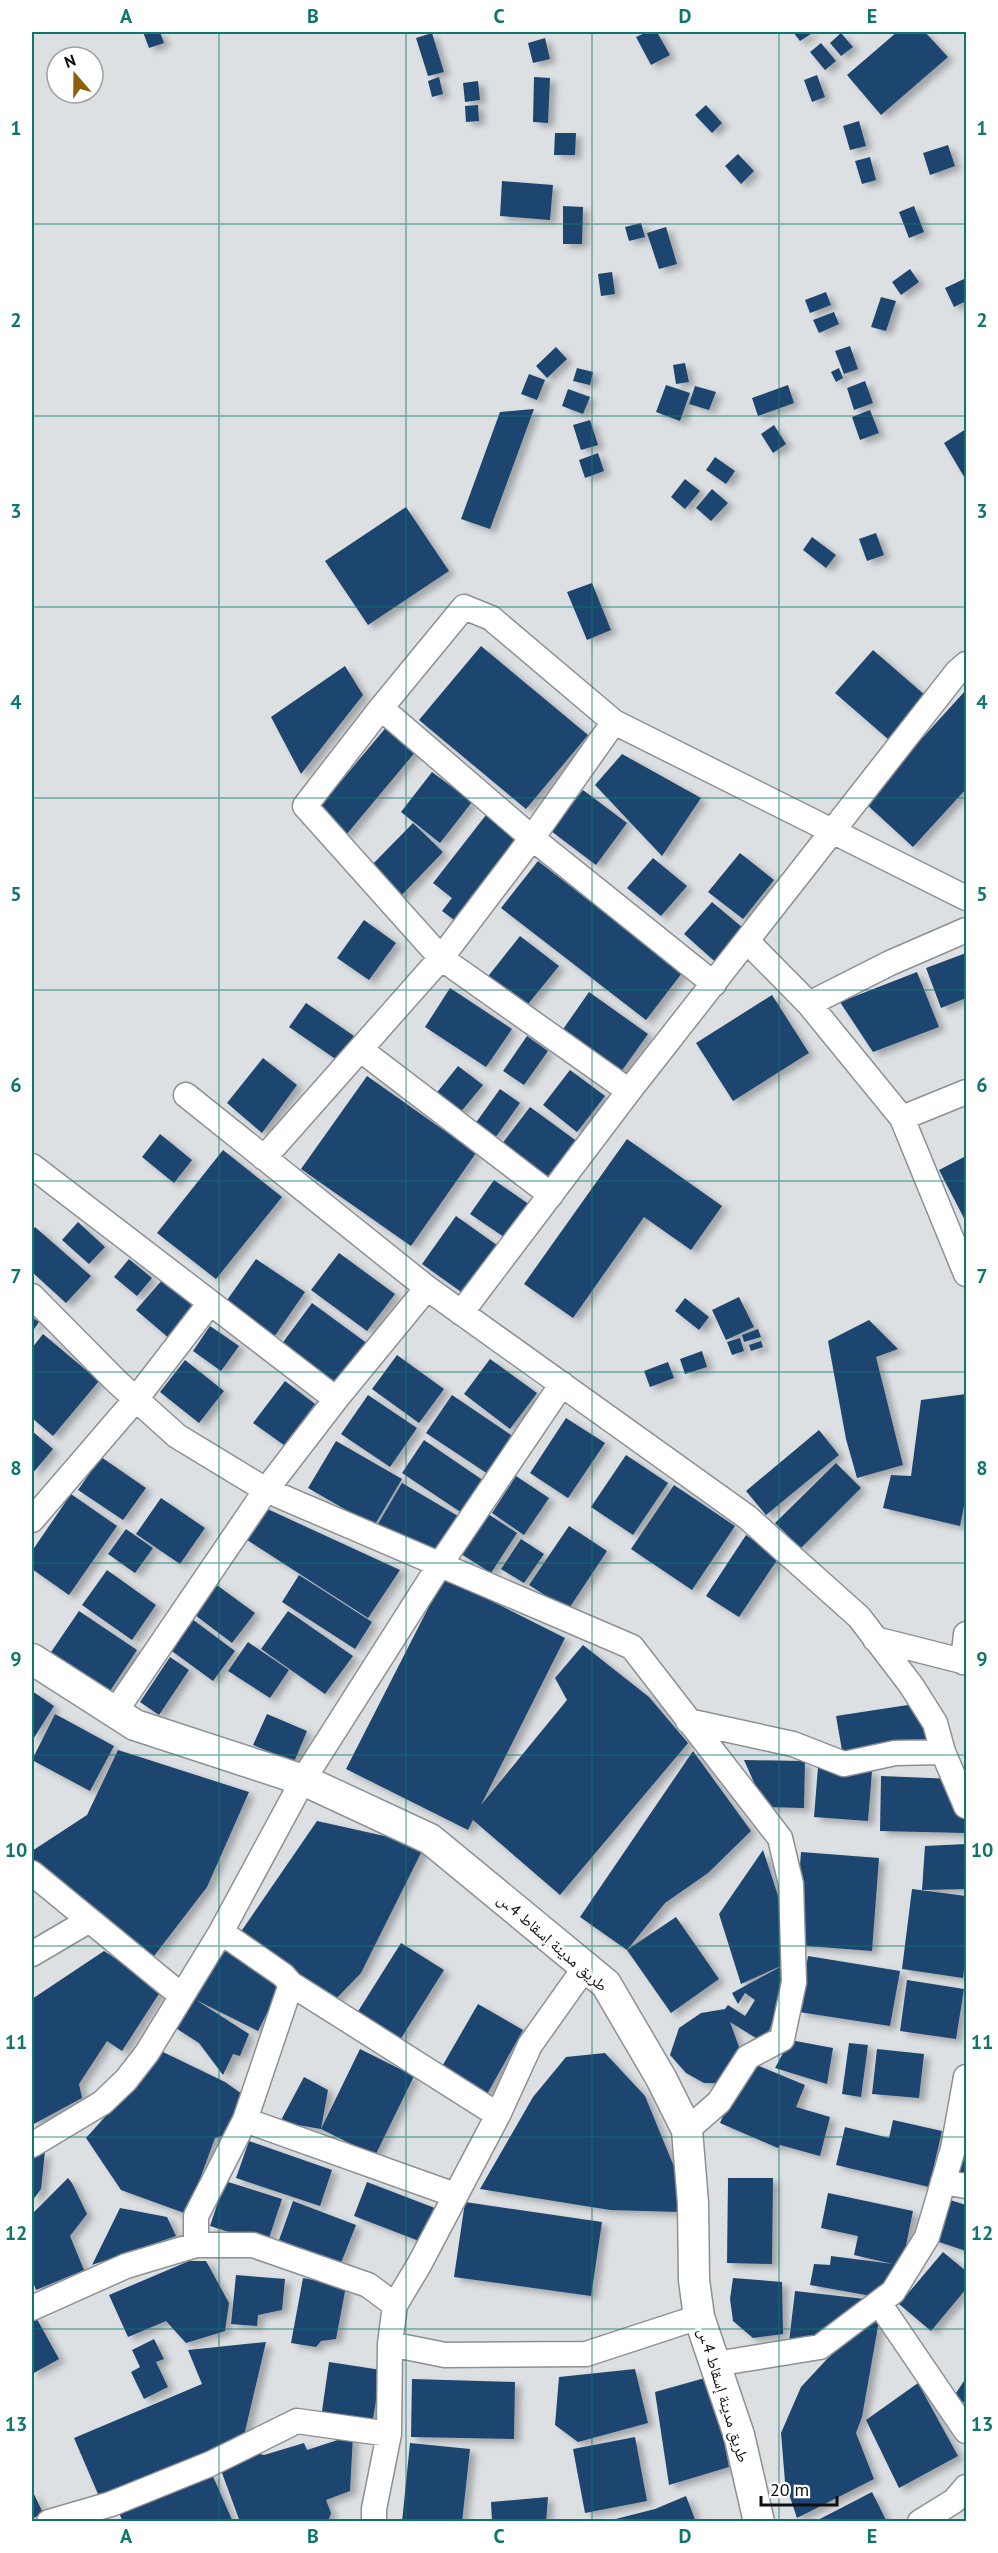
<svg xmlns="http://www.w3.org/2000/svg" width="998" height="2553" font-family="'PT Sans','Noto Naskh Arabic',sans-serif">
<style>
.building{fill:#1f456f;filter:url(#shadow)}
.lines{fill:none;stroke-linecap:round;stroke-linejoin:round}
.minor-casing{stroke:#8d9093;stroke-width:27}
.tertiary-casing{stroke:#8d9093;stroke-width:33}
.minor{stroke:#fff;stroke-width:24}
.tertiary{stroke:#fff;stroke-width:30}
.grid{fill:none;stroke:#0f766e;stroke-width:1.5;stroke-opacity:0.55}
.labels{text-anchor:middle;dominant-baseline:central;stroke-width:6;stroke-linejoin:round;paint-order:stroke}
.street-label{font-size:16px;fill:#0e0f10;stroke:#fff}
.neatline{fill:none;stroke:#0f766e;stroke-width:2}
.grid-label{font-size:20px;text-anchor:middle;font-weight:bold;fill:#0f766e}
</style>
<defs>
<filter id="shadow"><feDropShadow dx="6" dy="4" stdDeviation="3" flood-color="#0004"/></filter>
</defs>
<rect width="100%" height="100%" fill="#dde0e3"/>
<path class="building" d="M143,32H160L164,43L149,48Z
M647,32H657L670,55L651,65L636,37Z
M793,32H814L800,41Z
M897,32H925L948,57L881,115L847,75Z
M432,33L444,72L428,76L416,38Z
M841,33L853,47L841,56L830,43Z
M545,38L550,59L533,63L528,43Z
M821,43L836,61L825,70L810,52Z
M817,75L825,97L812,102L804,80Z
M439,77L443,94L432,97L428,81Z
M534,77L550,78L548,123L533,122Z
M478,81L480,100L465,102L463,83Z
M478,105L479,121L466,122L465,106Z
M706,105L722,123L712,133L695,115Z
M859,121L866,146L850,150L843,126Z
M555,133H576L575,155H554Z
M948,145L955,166L930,175L923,153Z
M738,154L754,171L741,184L725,166Z
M870,157L876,180L862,184L855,161Z
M502,181L553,185L550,220L500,216Z
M563,206L583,207L582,244H563Z
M914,206L924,232L909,238L899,212Z
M641,223L645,237L629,241L625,227Z
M666,227L677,264L659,269L647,233Z
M910,269L919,282L901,295L892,282Z
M612,272L615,294L601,296L598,274Z
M966,278V301L954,307L945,288Z
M826,292L831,305L810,313L805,300Z
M881,297L896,301L886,331L871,327Z
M834,312L839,324L819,333L813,320Z
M850,346L858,369L844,374L835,351Z
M556,347L567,359L547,378L536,366Z
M685,363L689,382L676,384L673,365Z
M577,368L593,372L590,385L573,381Z
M839,368L843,378L836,382L831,372Z
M529,374L545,380L537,400L521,394Z
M865,381L873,403L854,410L847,388Z
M666,385L690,393L680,421L656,412Z
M788,385L794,403L758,416L752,398Z
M695,386L716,392L709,410L689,404Z
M568,389L590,397L583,414L562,406Z
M534,409L490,529L461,519L500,412Z
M870,410L879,433L860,440L852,417Z
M590,420L598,445L581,450L573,425Z
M774,425L786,444L773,453L761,434Z
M966,429V480L944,443Z
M598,453L604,471L585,478L579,460Z
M715,457L735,471L726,484L706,470Z
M685,479L700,491L685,509L671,497Z
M712,489L728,503L711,521L696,508Z
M406,507L449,571L368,625L325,561Z
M876,533L884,555L867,561L859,539Z
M812,537L836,555L826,568L803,550Z
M592,583L611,630L587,640L567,592Z
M481,646L588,735L526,809L419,720Z
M873,650L926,696L888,739L835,693Z
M345,666L363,695L301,774L271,717Z
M966,690V789L913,847L864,802Z
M388,725L417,750L346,835L316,811Z
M622,754L701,798L662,856L595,785Z
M432,772L472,802L440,843L401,812Z
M583,790L627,823L596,865L551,831Z
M486,815L525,845L461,925L442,911L452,898L433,883Z
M413,823L443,852L397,900L366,871Z
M740,853L774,880L743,919L708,892Z
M653,858L687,886L661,916L627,888Z
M538,861L682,973L646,1020L501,908Z
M712,902L749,933L720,966L684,934Z
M364,920L396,943L369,980L337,958Z
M520,936L559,966L524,1009L486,979Z
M966,953V998L941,1008L926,968Z
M917,972L939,1027L873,1052L840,1002Z
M450,988L512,1029L486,1067L425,1027Z
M589,992L648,1034L618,1076L559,1035Z
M772,995L809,1053L733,1101L696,1043Z
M306,1003L354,1036L337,1060L289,1027Z
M527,1036L548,1051L524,1085L503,1071Z
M263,1058L297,1085L262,1133L227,1103Z
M458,1066L483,1085L459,1114L435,1095Z
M570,1070L605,1096L577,1132L543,1105Z
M367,1076L476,1153L411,1246L301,1169Z
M500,1089L520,1103L495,1138L475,1124Z
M530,1107L582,1145L550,1188L498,1149Z
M160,1134L192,1160L174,1183L142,1157Z
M627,1139L722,1206L691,1250L644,1217L573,1318L524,1284Z
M223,1150L282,1197L216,1279L157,1233Z
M966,1156V1222L939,1170Z
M494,1180L530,1205L507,1239L470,1214Z
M456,1216L501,1248L467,1296L422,1264Z
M78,1222L105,1247L89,1264L62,1240Z
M35,1227L91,1276L66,1303L32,1272V1231Z
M339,1253L395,1294L367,1331L311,1290Z
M129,1259L152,1278L137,1296L114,1277Z
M256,1259L305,1292L274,1337L225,1303Z
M163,1279L197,1308L170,1339L136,1310Z
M739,1297L754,1327L726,1340L712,1310Z
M685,1298L709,1317L699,1330L675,1311Z
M312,1303L368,1344L336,1386L281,1345Z
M32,1317L39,1322L32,1332Z
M869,1320L898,1349L876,1357L903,1465L857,1478L846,1439L828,1341Z
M210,1326L239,1346L221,1371L193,1351Z
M758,1329L761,1337L744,1342L742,1335Z
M43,1334L99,1381L53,1436L32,1418V1348Z
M740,1338L744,1351L732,1355L727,1342Z
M761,1341L763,1347L751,1351L749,1345Z
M702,1351L707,1367L685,1374L680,1359Z
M397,1355L444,1389L419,1423L372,1389Z
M490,1359L537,1393L510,1429L464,1394Z
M185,1360L224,1391L199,1423L160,1392Z
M668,1362L674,1378L650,1387L644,1371Z
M285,1381L315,1404L284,1445L253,1423Z
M966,1394V1496L960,1526L883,1508L891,1475L911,1476L921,1400Z
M368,1395L417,1428L390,1467L341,1434Z
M452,1395L514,1437L488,1474L426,1433Z
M566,1418L605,1443L568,1498L530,1473Z
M819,1430L839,1455L766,1515L746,1491Z
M32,1431L53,1449L32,1474Z
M424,1440L484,1481L462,1513L402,1473Z
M336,1441L402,1479L374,1526L308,1488Z
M626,1455L668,1483L633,1535L591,1507Z
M101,1457L146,1488L123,1520L78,1490Z
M836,1463L861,1488L801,1548L775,1523Z
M516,1476L549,1498L524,1535L492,1513Z
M402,1483L458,1516L434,1557L378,1524Z
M674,1485L735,1526L692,1590L631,1549Z
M71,1494L117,1526L69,1595L32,1569V1551Z
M161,1498L205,1528L180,1564L136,1534Z
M263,1507L400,1570L368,1618L244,1538Z
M485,1512L517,1533L491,1573L458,1552Z
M569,1526L607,1551L568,1610L529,1585Z
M126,1529L153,1548L135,1573L108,1554Z
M746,1535L779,1557L739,1617L706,1596Z
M521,1539L544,1554L524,1583L501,1569Z
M107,1570L156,1605L132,1640L82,1605Z
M299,1575L372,1622L355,1649L282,1602Z
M444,1577L565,1638L481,1805L567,1700L555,1678L583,1645L649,1697L688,1743L560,1895L473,1820L468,1830L346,1769Z
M214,1583L255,1613L232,1643L191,1612Z
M79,1611L137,1650L108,1694L49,1655Z
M288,1611L353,1656L325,1694L261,1649Z
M188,1616L235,1651L213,1681L165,1646Z
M248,1642L289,1670L270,1698L228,1671Z
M170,1657L189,1670L159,1715L140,1702Z
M32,1691L54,1706L32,1741Z
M921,1703L927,1743L843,1756L836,1716Z
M55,1714L114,1746L90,1791L32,1760Z
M267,1714L307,1731L294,1762L253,1745Z
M118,1750L249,1792L207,1887L154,1956L32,1867V1851L87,1815Z
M693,1751L751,1831L708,1873L665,1903L627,1950L676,1917L719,1979L671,2013L627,1950L580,1917Z
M744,1760L805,1761L804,1808L765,1807Z
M818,1767L872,1771L868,1821L814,1817Z
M881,1776L954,1779L966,1818V1833L880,1831Z
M317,1821L425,1845L361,1973L332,2003L240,1933Z
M966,1844V1889L922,1890L925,1846Z
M763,1850L784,1914L783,1965L741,1984L719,1914Z
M801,1852L879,1858L872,1951L794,1945Z
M912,1889L966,1896V1954L963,1978L902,1969Z
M224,1943L283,1981L258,2031L196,2000L249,2034L240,2056L233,2054L223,2075L199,2043L174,2027Z
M401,1943L444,1970L400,2040L357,2013Z
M104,1951L162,1989L122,2051L107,2041L79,2084L82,2098L32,2125V1999Z
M808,1956L900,1971L890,2026L799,2012Z
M780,1967L786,1988L764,2043L730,2022L743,2058L719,2083H704L686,2073L670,2055L679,2028L701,2013L725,2009L728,2005L745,2016L755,2000L745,1993L738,2004L732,1993Z
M907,1980L964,1989L956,2039L900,2031Z
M478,2004L523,2030L486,2096L440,2070Z
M790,2040L833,2048L827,2084L775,2068Z
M849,2043L868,2045L861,2097L842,2094Z
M360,2049L414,2076L375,2156L321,2129Z
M877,2049L924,2054L919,2098L872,2094Z
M163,2052L225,2082L242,2094L225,2135L215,2138L187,2214L121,2190L86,2138Z
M605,2053L645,2096L677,2174L680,2212L610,2210L480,2189L533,2097L566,2057Z
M747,2061L805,2085L796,2107L830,2117L820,2156L780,2145L778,2148L720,2123Z
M304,2077L328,2090L321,2129L280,2122Z
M893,2120L942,2131L929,2187L836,2165L845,2127L889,2138Z
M249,2141L332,2170L320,2206L236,2178Z
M966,2141V2179L956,2176Z
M45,2151L41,2189L32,2201V2157Z
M68,2178L72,2183L87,2214L70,2236L84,2270L36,2290L32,2279V2214Z
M728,2178H773L772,2264L727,2263Z
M225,2181L282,2199L267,2244L210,2226Z
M367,2182L440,2210L427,2244L354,2216Z
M828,2193L913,2211L902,2265L896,2264L877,2297L810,2285L814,2264L830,2265L831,2256L893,2264L854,2255L858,2236L821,2228Z
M947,2199L966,2205V2251L933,2240Z
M293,2201L356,2225L341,2263L279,2240Z
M465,2202L602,2222L591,2296L454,2277Z
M120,2208L167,2217L176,2236L92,2265Z
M943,2252L966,2271V2289L931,2331L899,2304Z
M189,2261H206L229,2303L225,2331L186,2343L166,2321L128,2337L109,2295Z
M236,2275L285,2279L282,2310L258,2315L257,2326L231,2324Z
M303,2278L346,2286L336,2339L321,2341L316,2347L291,2343Z
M733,2278L782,2282L783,2334L753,2338L733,2321L730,2299Z
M795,2291L874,2300L827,2334L789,2342Z
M33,2312L59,2359L32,2374V2313Z
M879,2321L862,2417L856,2433L874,2479L797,2518L785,2482L781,2433L801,2387L827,2359L863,2327Z
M154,2339L164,2359L156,2362L168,2387L144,2399L131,2372L140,2367L132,2350Z
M266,2342L243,2440L101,2501L74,2438L202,2384L188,2350Z
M329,2362L381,2370L372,2425L321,2418Z
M635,2369L648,2423L578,2442L555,2425L559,2377Z
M712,2376L729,2467L669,2485L655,2392Z
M966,2378V2425L957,2418L966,2404L954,2396Z
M412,2379L515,2382L514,2439L411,2437Z
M918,2383L958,2456L899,2488L866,2420Z
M353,2435L350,2491L326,2500L331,2513L328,2522H240L218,2462L256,2453L264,2455L304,2443L307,2450Z
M635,2437L647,2501L585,2513L573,2449Z
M410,2443L470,2449L462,2522H402Z
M211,2472L233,2522H123L119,2513Z
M32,2490L43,2513L32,2519Z
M872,2492L887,2522H814Z
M686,2496L696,2522H604L655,2509Z
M548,2497L546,2522H492L491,2502Z"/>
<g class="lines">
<defs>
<path id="minor" d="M381,708L532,838L714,984
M747,941L809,1004L902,1118L966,1274
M809,1004L890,963L966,930
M361,1050L551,1195
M629,1091L441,958L305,806L381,708L464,607L491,618L614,722L966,898
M186,1095L427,1288L747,1517L859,1617L911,1685L935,1723L943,1752L966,1806
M902,1118L966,1092
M264,1158L441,958L532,838L614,722
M32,1166L336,1399
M32,1296L117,1382L177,1436L266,1490L632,1647L780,1838L791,1884L794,1982L782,2039L748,2057L719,2102L687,2130
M461,1313L629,1091L957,672L966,664
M32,1520L136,1399L210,1303
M875,1639L966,1662
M963,1662L966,1634
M115,1712L266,1490L336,1399L427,1288
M688,1721L793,1744L844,1764L895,1753L943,1752
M32,1873L182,1996
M221,1932L283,1975L291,1984L498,2115
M32,1954L88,1921
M245,2120L455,2195
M32,2145L102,2103L126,2080L147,2053L221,1932L303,1780L439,1566L562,1384
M943,2182L966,2186
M196,2245V2216L245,2120L291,1984
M879,2303L966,2431
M32,2308L126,2266L196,2245H253L368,2285L395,2305
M390,2344L445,2355L586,2354L699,2317
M715,2364L820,2347L893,2292L927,2237L953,2149L966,2077
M49,2522L111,2504L210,2464L297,2421L389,2434
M374,2522V2509L389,2434L390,2344L395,2305L419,2265L498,2115L530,2045L586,1966
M920,2522L954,2501L966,2487"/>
<path id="tertiary" d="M32,1659L135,1725L303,1780L430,1839L606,1984L661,2078L687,2130L693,2203L694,2280L699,2317L739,2435L759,2522"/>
</defs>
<use href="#minor" class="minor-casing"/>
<use href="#tertiary" class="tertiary-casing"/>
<use href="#minor" class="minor"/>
<use href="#tertiary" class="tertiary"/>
</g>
<path class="grid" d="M219,32V2522M406,32V2522M592,32V2522M779,32V2522M32,224H966M32,416H966M32,607H966M32,798H966M32,990H966M32,1181H966M32,1372H966M32,1563H966M32,1755H966M32,1946H966M32,2137H966M32,2329H966"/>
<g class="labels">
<g class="street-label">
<text transform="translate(553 1942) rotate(41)">طريق مدينة إسقاط 4س</text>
<text transform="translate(724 2395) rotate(73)">طريق مدينة إسقاط 4س</text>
</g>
</g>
<rect width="998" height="2553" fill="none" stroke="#ffffff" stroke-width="66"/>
<g transform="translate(75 75) rotate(340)"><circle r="28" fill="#ffffff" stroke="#9f9f9f" stroke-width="1.5"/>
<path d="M0-4.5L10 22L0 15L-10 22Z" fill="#905f0c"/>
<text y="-9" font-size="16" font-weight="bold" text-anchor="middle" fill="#0e0f10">N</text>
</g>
<path d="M761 2496v9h76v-9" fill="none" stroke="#0e0f10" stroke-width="3"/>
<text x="770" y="2496" font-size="18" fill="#0e0f10" stroke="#ffffff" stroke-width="4.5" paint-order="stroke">20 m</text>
<rect x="33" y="33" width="932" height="2487" class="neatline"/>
<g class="grid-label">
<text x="126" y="23">A</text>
<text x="313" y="23">B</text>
<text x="499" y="23">C</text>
<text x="685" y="23">D</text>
<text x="872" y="23">E</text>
<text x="16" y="135">1</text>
<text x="982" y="135">1</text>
<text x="16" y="327">2</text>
<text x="982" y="327">2</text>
<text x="16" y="518">3</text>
<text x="982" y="518">3</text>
<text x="16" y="709">4</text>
<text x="982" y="709">4</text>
<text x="16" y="901">5</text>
<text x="982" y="901">5</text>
<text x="16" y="1092">6</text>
<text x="982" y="1092">6</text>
<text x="16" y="1283">7</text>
<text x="982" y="1283">7</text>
<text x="16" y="1475">8</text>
<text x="982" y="1475">8</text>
<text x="16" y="1666">9</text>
<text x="982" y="1666">9</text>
<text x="16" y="1857">10</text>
<text x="982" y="1857">10</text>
<text x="16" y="2049">11</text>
<text x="982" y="2049">11</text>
<text x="16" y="2240">12</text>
<text x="982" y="2240">12</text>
<text x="16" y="2431">13</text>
<text x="982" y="2431">13</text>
<text x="126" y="2543">A</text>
<text x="313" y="2543">B</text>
<text x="499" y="2543">C</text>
<text x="685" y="2543">D</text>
<text x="872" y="2543">E</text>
</g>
</svg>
